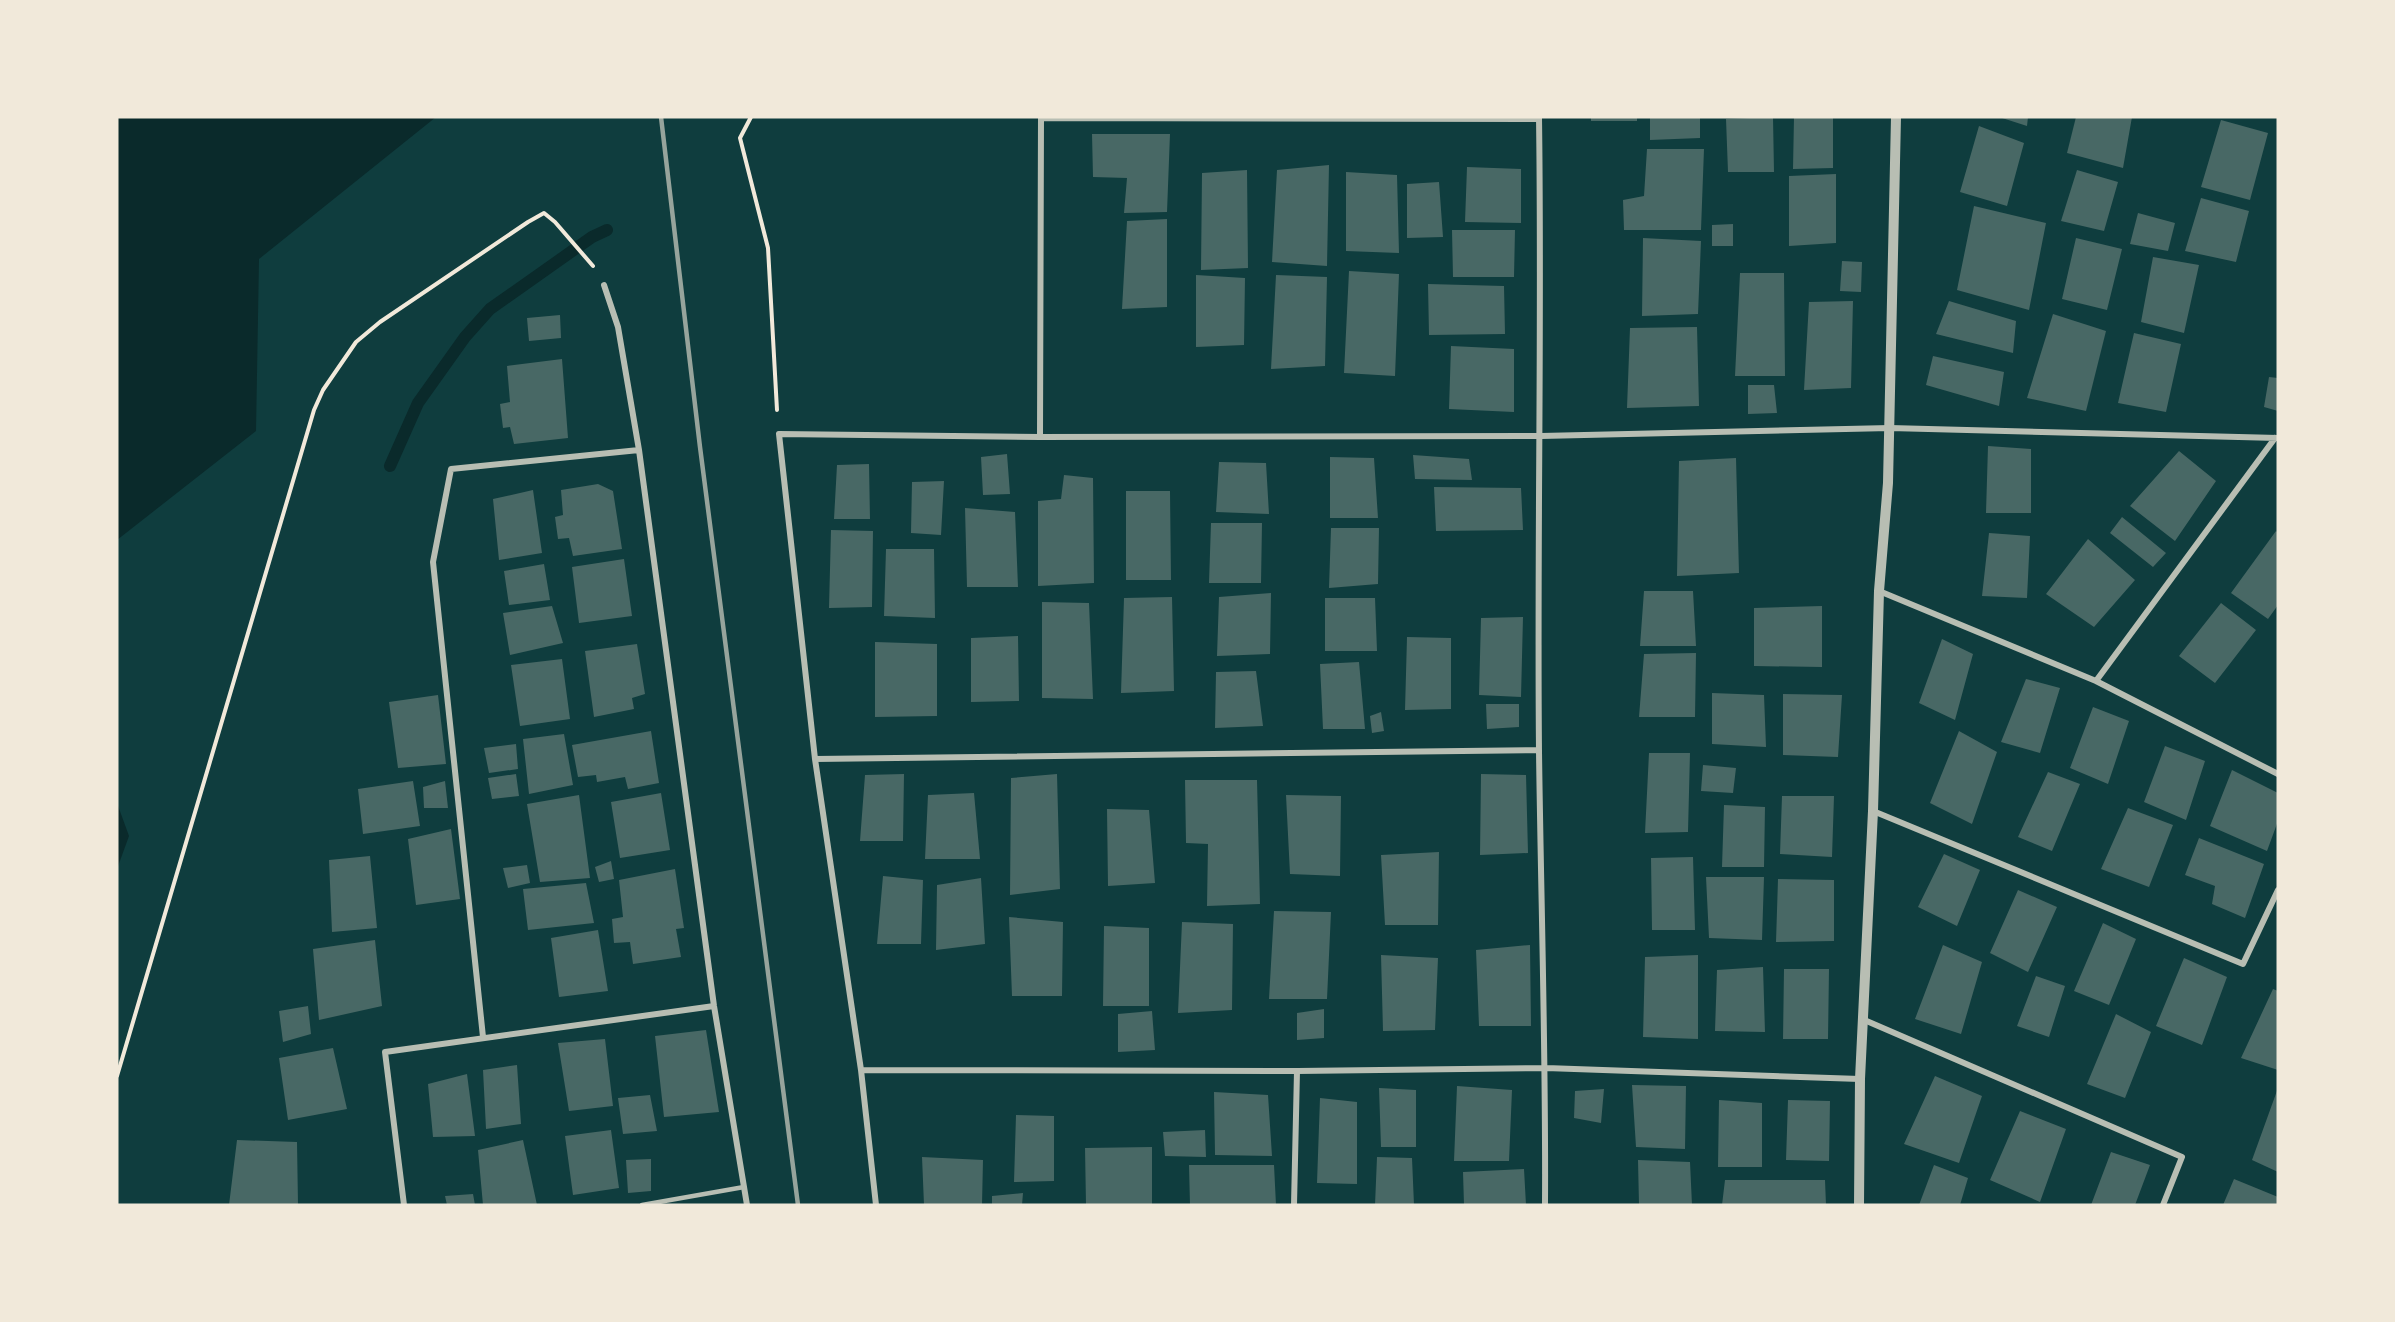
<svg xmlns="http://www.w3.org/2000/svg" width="2395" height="1322" font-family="Overpass,sans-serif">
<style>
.water{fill:#0a2a2b}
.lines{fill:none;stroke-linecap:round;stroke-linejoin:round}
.stream{stroke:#0a2a2b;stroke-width:12}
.building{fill:#486865}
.path{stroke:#f1e9da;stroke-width:4}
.service{stroke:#b8beb3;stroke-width:4.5}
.minor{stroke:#b8beb3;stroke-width:6}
.tertiary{stroke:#b8beb3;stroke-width:10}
.rail{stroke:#97a49c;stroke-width:4.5}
</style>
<rect width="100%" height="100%" fill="#0f3d3e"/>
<path class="water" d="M117,117H436L259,259L256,431L117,540Z
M117,803L129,836L117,869Z"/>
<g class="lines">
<path class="stream" d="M390,466L418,403L465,337L490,309L592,237L607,230"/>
</g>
<path class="building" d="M1591,117H1637V121H1591Z
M1650,117H1700V138L1650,140Z
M1773,117L1774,172H1728L1726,119Z
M1794,117H1833V168L1793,169Z
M1999,117H2028L2027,126Z
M2076,117H2132L2123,168L2067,153Z
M2221,120L2268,133L2250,200L2201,187Z
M1979,126L2024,143L2007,206L1960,192Z
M1092,134H1170L1167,212L1124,213L1127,178L1093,177Z
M1647,149H1704L1701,230H1624L1623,200L1644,196Z
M1329,165L1327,266L1272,262L1277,170Z
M1467,167L1521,169V223L1465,222Z
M1247,170L1248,268L1201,270L1202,173Z
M2077,170L2118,182L2104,231L2061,221Z
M1346,172L1397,175L1399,253L1346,251Z
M1836,174V243L1789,246V176Z
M1439,182L1443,237L1407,238V184Z
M2201,198L2249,211L2236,262L2185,251Z
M1974,206L2046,223L2029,310L1957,290Z
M2138,213L2175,223L2168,251L2130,244Z
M1167,219V307L1122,309L1127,221Z
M1733,224V246H1712V225Z
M1452,230H1515L1514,277H1453Z
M1643,238L1701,241L1698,314L1642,316Z
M2076,238L2122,249L2107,310L2062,299Z
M2153,257L2199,265L2184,333L2141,322Z
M1842,261L1862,262L1861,292L1840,291Z
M1349,271L1399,274L1395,376L1344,373Z
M1740,273H1784L1785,376H1735Z
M1196,275L1245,278L1244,345L1196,347Z
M1276,275L1327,277L1325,366L1271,369Z
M1428,284L1504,286L1505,334L1429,335Z
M1853,301L1851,388L1804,390L1809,302Z
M1949,301L2016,321L2013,353L1936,334Z
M2053,314L2106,331L2086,411L2027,398Z
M560,315L561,338L529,341L527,318Z
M1697,327L1699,406L1627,408L1630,328Z
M2134,333L2181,344L2166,412L2118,403Z
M1451,346L1514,349V412L1449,409Z
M1933,356L2004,372L1999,406L1926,385Z
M562,359L568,438L514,444L510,427L503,428L500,404L510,402L507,366Z
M2269,377L2278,378V411L2264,407Z
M1748,385H1774L1777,413L1748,414Z
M1988,446L2031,449V513H1986Z
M2179,451L2216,481L2175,541L2130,506Z
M1007,454L1010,494L983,495L981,457Z
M1413,455L1469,459L1472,480L1415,479Z
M1330,457L1374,458L1378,518H1330Z
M1736,458L1739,573L1677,576L1679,461Z
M1219,462L1266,463L1269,514L1216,512Z
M869,464L870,519H834L837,465Z
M1064,475L1093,478L1094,583L1038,586V501L1061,499Z
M944,481L941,535L911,533L912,482Z
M598,484L613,491L622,549L573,556L569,538L558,539L555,517L563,515L561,490Z
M1434,487L1521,488L1523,530L1436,531Z
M533,490L542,553L499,560L493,499Z
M1126,491H1170L1171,580H1126Z
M965,508L1015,512L1018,587H967Z
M2122,517L2166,553L2153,567L2110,533Z
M1211,523H1262L1261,583H1209Z
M1331,528H1379L1378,584L1329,588Z
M831,530L873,531L872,607L829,608Z
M2276,531L2278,533V605L2268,619L2231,593Z
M1989,533L2030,536L2027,598L1982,596Z
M2088,539L2135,580L2094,627L2046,594Z
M886,549H934L935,618L884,616Z
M624,559L632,616L579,623L572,567Z
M544,564L550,600L509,605L504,571Z
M1644,591H1693L1696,646H1640Z
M1271,593L1270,654L1217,656L1219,597Z
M1172,597L1174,691L1121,693L1124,598Z
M1325,598H1375L1377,651H1325Z
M1042,602L1089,603L1093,699L1042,698Z
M2221,603L2256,630L2215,683L2179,656Z
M552,606L563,643L510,655L503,613Z
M1822,606V667L1754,666V608Z
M1523,617L1521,697L1479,695L1481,618Z
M1018,636L1019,701L971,702V638Z
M1407,637L1451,638V709L1405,710Z
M1942,639L1973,654L1955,720L1919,703Z
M875,642L937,644V716L875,717Z
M637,644L645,694L632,698L634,709L594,717L585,651Z
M1696,653L1695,717H1639L1644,654Z
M562,659L570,719L520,726L511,665Z
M1359,662L1365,729H1323L1320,664Z
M1256,671L1263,726L1215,728L1216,672Z
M2026,679L2060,688L2040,753L2001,742Z
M1712,693L1764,695L1766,747L1712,744Z
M1783,694L1842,695L1838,757L1783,755Z
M438,695L446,764L398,768L389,702Z
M1486,704H1519V727L1487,729Z
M2093,707L2129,721L2108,784L2070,768Z
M1381,712L1384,731L1372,733L1370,716Z
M651,731L659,783L628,789L625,777L597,782L596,775L578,777L572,745Z
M1959,731L1997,752L1972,824L1930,803Z
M564,734L573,785L529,794L523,739Z
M516,744L518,769L489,773L484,748Z
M2165,746L2205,761L2186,820L2144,802Z
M1649,753H1690L1688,832L1645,833Z
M1703,765L1736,768L1733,793L1701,791Z
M2232,770L2278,793V821L2267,851L2210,826Z
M2048,772L2080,784L2052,851L2018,837Z
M516,774L519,796L492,799L488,778Z
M904,774L903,841H860L865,775Z
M1057,774L1060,889L1010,895L1011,778Z
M1481,774L1526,775L1528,853L1480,855Z
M1185,780H1257L1260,904L1207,906L1208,844L1186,843Z
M413,781L420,826L363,834L358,789Z
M445,781L448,808H424L423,787Z
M661,793L670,850L620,858L611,802Z
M974,793L980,859H925L928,795Z
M579,795L590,878L540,882L527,804Z
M1286,795L1341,796L1340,876L1290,874Z
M1782,796H1834L1832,857L1780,854Z
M1724,805L1765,807L1764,867H1722Z
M2128,808L2173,825L2149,887L2101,869Z
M1107,809L1149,810L1155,883L1108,886Z
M451,829L460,899L416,905L408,839Z
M2199,838L2264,864L2245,918L2212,904L2215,886L2185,875Z
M1439,852L1438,925H1385L1381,855Z
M1944,854L1980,870L1957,926L1918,907Z
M370,856L377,928L332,932L329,860Z
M1693,857L1695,930H1652L1651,858Z
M611,861L614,879L599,882L595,867Z
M527,865L530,883L508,888L503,868Z
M675,869L684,928L676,929L681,957L633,964L630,942L614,943L612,919L623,917L619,880Z
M883,876L923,880L921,944H877Z
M1706,877H1764L1762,940L1709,938Z
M981,878L985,944L936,950L937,885Z
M1778,879L1834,880V941L1776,942Z
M586,883L594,923L528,930L523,889Z
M2018,890L2057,907L2028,972L1990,953Z
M1274,911L1331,912L1327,999H1269Z
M1009,917L1063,922L1062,996H1012Z
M1182,922L1233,924L1232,1010L1178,1013Z
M2103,923L2136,939L2109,1005L2074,991Z
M1104,926L1149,928V1006H1103Z
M598,930L608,991L559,997L551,938Z
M375,940L382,1006L319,1020L313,949Z
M1530,945L1531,1026H1479L1476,950Z
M1943,945L1982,962L1961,1034L1915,1019Z
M1381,955L1438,958L1435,1030L1383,1031Z
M1698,955V1039L1643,1037L1645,957Z
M2184,958L2227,977L2202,1045L2156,1026Z
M1763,967L1765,1032L1715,1031L1717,970Z
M1784,969H1829L1828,1039H1783Z
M2036,976L2065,986L2049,1037L2017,1026Z
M2273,989L2278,991V1070L2241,1058Z
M308,1006L311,1034L283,1042L279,1011Z
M1324,1009V1038L1297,1040V1013Z
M1152,1011L1155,1050L1118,1052V1014Z
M2116,1014L2151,1032L2125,1098L2087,1084Z
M706,1030L719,1112L664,1117L655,1036Z
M605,1039L613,1106L569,1111L558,1043Z
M333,1048L347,1109L288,1120L279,1058Z
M517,1065L521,1124L486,1129L483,1070Z
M467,1074L475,1136L433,1137L428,1084Z
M1935,1076L1982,1096L1959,1163L1904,1144Z
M1632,1085L1686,1086L1685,1149L1636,1147Z
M1457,1086L1512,1090L1509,1161H1454Z
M1379,1088L1416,1090V1147H1381Z
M2278,1088V1172L2252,1160Z
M1604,1089L1601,1123L1574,1118L1575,1091Z
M1214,1092L1268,1095L1272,1156L1215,1155Z
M650,1095L657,1131L623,1134L618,1098Z
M1320,1098L1357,1102V1184L1317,1183Z
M1719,1100L1762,1103V1167H1718Z
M1788,1100L1830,1101L1829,1161L1786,1160Z
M2020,1111L2066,1129L2040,1202L1990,1180Z
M1016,1115L1054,1116V1181L1014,1182Z
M611,1130L619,1188L573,1195L565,1136Z
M1205,1130L1206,1157L1165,1156L1163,1132Z
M237,1140L297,1142L298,1205H229Z
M523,1140L537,1205H483L478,1150Z
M1152,1147V1205H1086L1085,1148Z
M2111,1152L2150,1165L2135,1205H2091Z
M922,1157L983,1160L982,1205H924Z
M1377,1157L1412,1158L1414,1205H1375Z
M651,1159V1191L628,1193L626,1160Z
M1638,1160L1690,1162L1692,1205H1639Z
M1189,1165H1274L1276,1205H1190Z
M1934,1165L1968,1178L1960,1205H1919Z
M1524,1169L1526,1205H1464L1463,1172Z
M2234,1179L2278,1197L2277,1205H2223Z
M1725,1180H1825L1826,1205H1722Z
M1023,1193L1022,1205H992V1196Z
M473,1194L475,1205H447L445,1196Z"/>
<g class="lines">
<path class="path" d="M751,117L740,138L768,248L777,410
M117,1076L314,410L323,390L356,342L380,322L528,222L544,213L555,222L593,266"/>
<path class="service" d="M642,1205L744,1187"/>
<path class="minor" d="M1539,117C1542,328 1537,540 1539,751C1541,903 1546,1054 1545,1205
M1041,118L1539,119
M604,285L618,327L639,450
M1040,437L1541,436L1890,428L2278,438
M1879,591L2096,681L2278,774
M2096,681L2275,438
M815,759L1539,750
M1873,811L2243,964L2278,890
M1862,1019L2182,1157L2163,1205
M483,1037L433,562L451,469L639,450L714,1006L747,1205
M861,1070L1297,1071L1546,1068L1860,1079
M404,1205L385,1052L714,1006
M876,1205L861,1070L815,759L779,434L1040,437L1041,117
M1294,1205L1297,1071"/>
<path class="tertiary" d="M1859,1205L1860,1079L1873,811L1879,591L1888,483L1896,117"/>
<path class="rail" d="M661,117L700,447L798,1205"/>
</g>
<rect width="2395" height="1322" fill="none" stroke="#f1e9da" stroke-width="237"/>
</svg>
